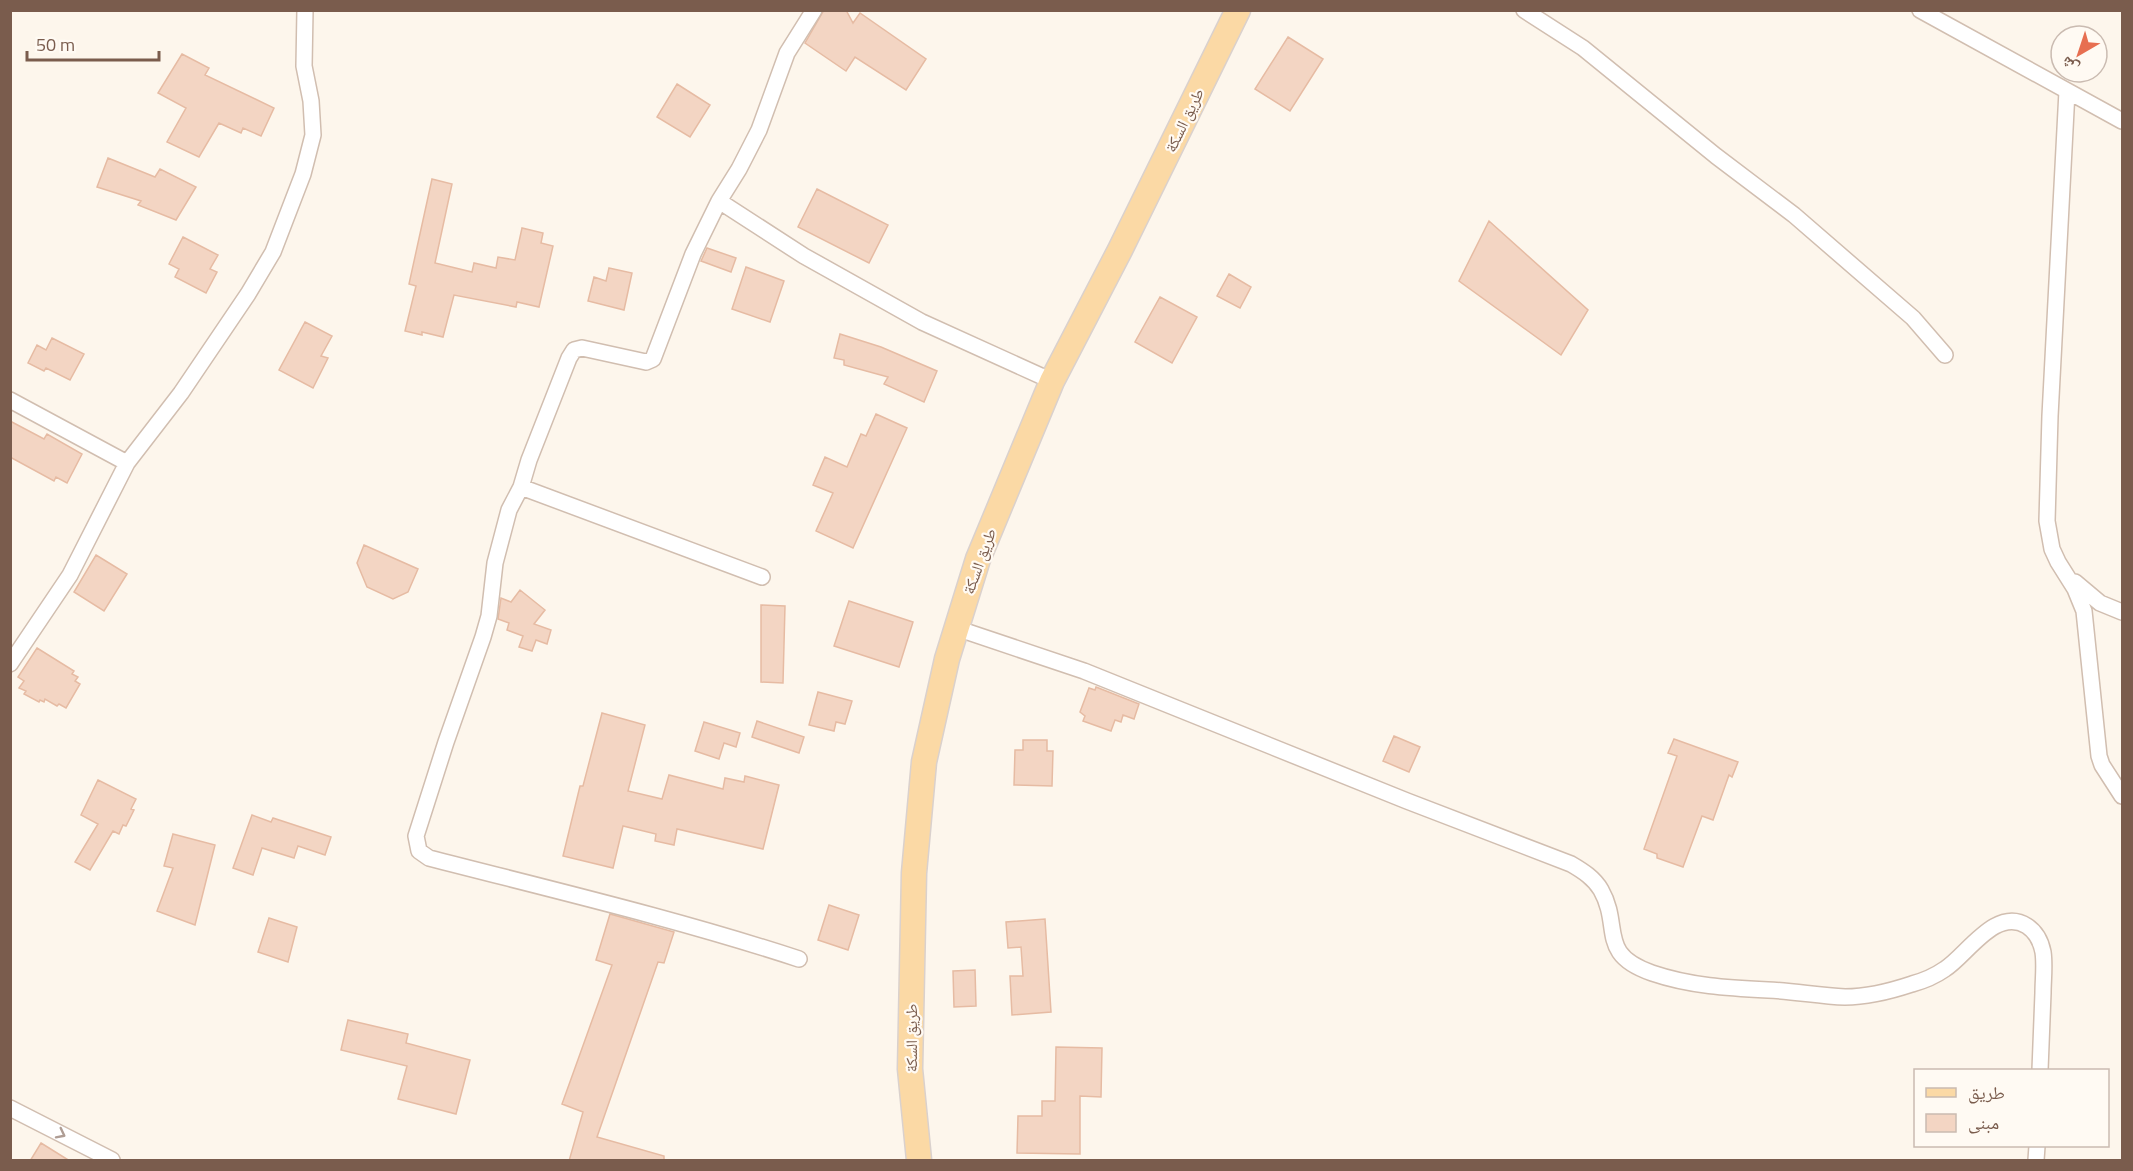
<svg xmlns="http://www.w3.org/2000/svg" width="2133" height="1171" font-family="'Titillium Web','Noto Naskh Arabic',sans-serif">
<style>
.building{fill:#f3d5c3;stroke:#e6bba3;stroke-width:1.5}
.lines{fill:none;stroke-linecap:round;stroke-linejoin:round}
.minor-casing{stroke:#d1beb0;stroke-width:18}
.primary-casing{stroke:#dad1cd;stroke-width:27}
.minor{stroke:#fff;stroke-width:15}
.primary{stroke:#fbd9a5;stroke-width:24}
.oneway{stroke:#af9d94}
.labels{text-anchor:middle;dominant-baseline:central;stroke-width:4.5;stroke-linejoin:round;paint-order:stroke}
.street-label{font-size:16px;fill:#7a5c4d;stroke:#fffaf3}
</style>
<rect width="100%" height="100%" fill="#fdf6ec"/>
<path class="building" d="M824,10H846L853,23L860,13L926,59L906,90L855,57L846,71L805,43Z
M1288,37L1323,59L1290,111L1255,89Z
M182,54L209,68L205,75L274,108L261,136L243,128L241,133L219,123L199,157L167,142L186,108L158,93Z
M677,84L710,105L690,137L657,117Z
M108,158L155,177L160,169L196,187L176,220L138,205L141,201L97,187Z
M432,179L452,184L435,263L472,272L474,263L496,268L498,257L515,260L522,228L543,233L541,243L553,246L539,307L517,302L516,307L454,295L443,337L422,332V335L405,331L416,286L409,284Z
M817,189L888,225L869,263L798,227Z
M1489,221L1588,310L1561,355L1459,281Z
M183,237L218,255L210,269L217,272L206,293L175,277L179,269L169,264Z
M707,248L736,258L731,272L701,261Z
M746,267L784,281L770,322L732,309Z
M609,268L632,273L624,310L588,301L594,277L606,281Z
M1229,274L1251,287L1240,308L1217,296Z
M1160,297L1197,317L1172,363L1135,342Z
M305,322L332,336L321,356L328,358L313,388L279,370Z
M840,334L881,347L937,371L924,402L884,384L888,377L844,365V360L834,358Z
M52,338L84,354L70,380L46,368L44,371L28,363L37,345L46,350Z
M876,414L907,428L853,548L816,531L833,493L813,485L825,457L847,467L861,434L866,436Z
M10,421L44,439L47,434L82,454L67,483L56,477L54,481L10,457Z
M364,545L418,569L408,592L393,599L367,587L357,563Z
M96,555L127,574L104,611L74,592Z
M520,590L545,610L534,624L551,630L547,644L536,640L532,651L519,647L523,636L507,630L509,623L498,619L501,598L511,602Z
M849,601L913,622L899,667L834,646Z
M761,605L785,606L783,683L761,682Z
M37,648L74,671L72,674L78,677L75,681L80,684L66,708L59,704L57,706L45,699L44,702L40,700L39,702L24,694L26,691L19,688L24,681L18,677Z
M1096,687L1139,704L1134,719L1123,715L1121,722L1115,720L1111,731L1083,721L1085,716L1080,712L1089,688L1095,690Z
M818,692L852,701L845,724L836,722L834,731L809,725Z
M602,713L645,725L628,791L662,799L669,775L723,789L725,778L744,782L745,776L779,785L763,849L677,829L674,845L655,841L656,834L623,826L613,868L563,856L580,786H583Z
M757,721L804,737L799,753L752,737Z
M704,722L740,733L736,747L724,743L719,759L695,751Z
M1394,736L1420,747L1409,772L1383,761Z
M1674,739L1738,762L1732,777L1729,775L1713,820L1702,816L1683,867L1657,858V854L1644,849L1677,756L1668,753Z
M1023,740H1047V751H1053L1052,786L1014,785L1015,750H1023Z
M98,780L136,799L131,809L134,810L126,826L123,825L119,834L113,831L90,870L75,862L98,824L81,815Z
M252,815L271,822L273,818L331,837L325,855L298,846L294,858L262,848L253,875L233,868Z
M173,834L215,845L195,925L157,911L173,868L164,866Z
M829,905L859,915L848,950L818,940Z
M610,914L674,932L664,963L658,962L597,1137L664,1156V1161H569L583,1112L562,1104L612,965L596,960Z
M269,918L297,927L288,962L258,952Z
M1045,919L1051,1012L1012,1015L1010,976H1023L1021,947L1008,948L1006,922Z
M975,970L976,1006L954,1007L953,971Z
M348,1020L408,1034L406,1043L470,1060L456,1114L398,1099L407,1066L341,1050Z
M1056,1047L1102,1048L1101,1097L1080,1096V1154L1017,1153L1018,1116H1042V1101H1055Z
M41,1143L70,1161H30Z"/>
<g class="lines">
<defs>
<path id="minor" d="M814,10L787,53L759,130L739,169L719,201L804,256L922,322L1052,381
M1524,10L1583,48L1716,156L1794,215L1913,318L1945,355
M1920,10L2122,121
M2067,91L2050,416L2047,521L2052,549L2058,562L2075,589L2084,611L2099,756L2102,765L2122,796
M719,201L693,254L653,359L646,362L582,348L574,350L569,358L529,460L521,487L509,510L495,563L489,616L483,637L446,742L416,836L419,851L429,858C553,890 677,919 799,959
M10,400L127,463
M521,487L762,577
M2075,582L2100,603L2122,612
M956,628L1084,671L1407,801L1571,864C1583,871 1594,878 1601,890C1622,927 1597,954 1652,973C1690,986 1728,988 1768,990C1794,991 1819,996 1845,997C1867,997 1891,991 1912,984C1923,981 1935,976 1945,969C1967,955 1996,906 2027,926C2036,932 2041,942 2043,952C2045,965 2043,980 2043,993C2042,1019 2041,1045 2040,1070
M10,664L70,575L127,463L181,393L248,294L273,252L303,174L313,135L311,101L304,66L305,10
M10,1108L112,1160
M2036,1160L2037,1146"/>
<path id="primary" d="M919,1160L910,1069L914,873L924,762L947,659L978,559L1052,381L1120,250L1238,10"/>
</defs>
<use href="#minor" class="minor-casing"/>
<use href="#primary" class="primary-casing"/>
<use href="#minor" class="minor"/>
<use href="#primary" class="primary"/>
</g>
<defs><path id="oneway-chevron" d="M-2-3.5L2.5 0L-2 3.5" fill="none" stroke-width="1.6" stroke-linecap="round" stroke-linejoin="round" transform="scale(1.5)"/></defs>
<use class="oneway" href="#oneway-chevron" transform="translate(61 1134) rotate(27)"/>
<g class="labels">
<g class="street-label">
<text transform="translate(1184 120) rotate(-64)">طريق السكة</text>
<text transform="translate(979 561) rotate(-70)">طريق السكة</text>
<text transform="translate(911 1038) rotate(-90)">طريق السكة</text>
</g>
</g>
<rect width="2133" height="1171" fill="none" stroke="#7a5c4d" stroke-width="24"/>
<rect x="1914" y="1069" width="195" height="78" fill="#fffaf3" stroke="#cabbb1" stroke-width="1.5"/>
<rect x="1926" y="1088" width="30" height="9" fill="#fbd9a5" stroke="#cabbb1" stroke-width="1.5"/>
<text x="1968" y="1099" font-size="18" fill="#7a5c4d">طريق</text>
<rect x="1926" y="1114" width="30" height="18" fill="#f3d5c3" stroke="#cabbb1" stroke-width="1.5"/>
<text x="1968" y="1129" font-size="18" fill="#7a5c4d">مبنى</text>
<g transform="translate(2079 54) rotate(219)"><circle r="28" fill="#fffaf3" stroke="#cabbb1" stroke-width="1.5"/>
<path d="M0-4.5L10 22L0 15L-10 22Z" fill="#e76f51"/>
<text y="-9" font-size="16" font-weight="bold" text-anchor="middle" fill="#7a5c4d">ش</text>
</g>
<path d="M27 51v9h132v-9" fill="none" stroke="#7a5c4d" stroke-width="3"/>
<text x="36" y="51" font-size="18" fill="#7a5c4d" stroke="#fffaf3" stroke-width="4.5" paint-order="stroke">50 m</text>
</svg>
